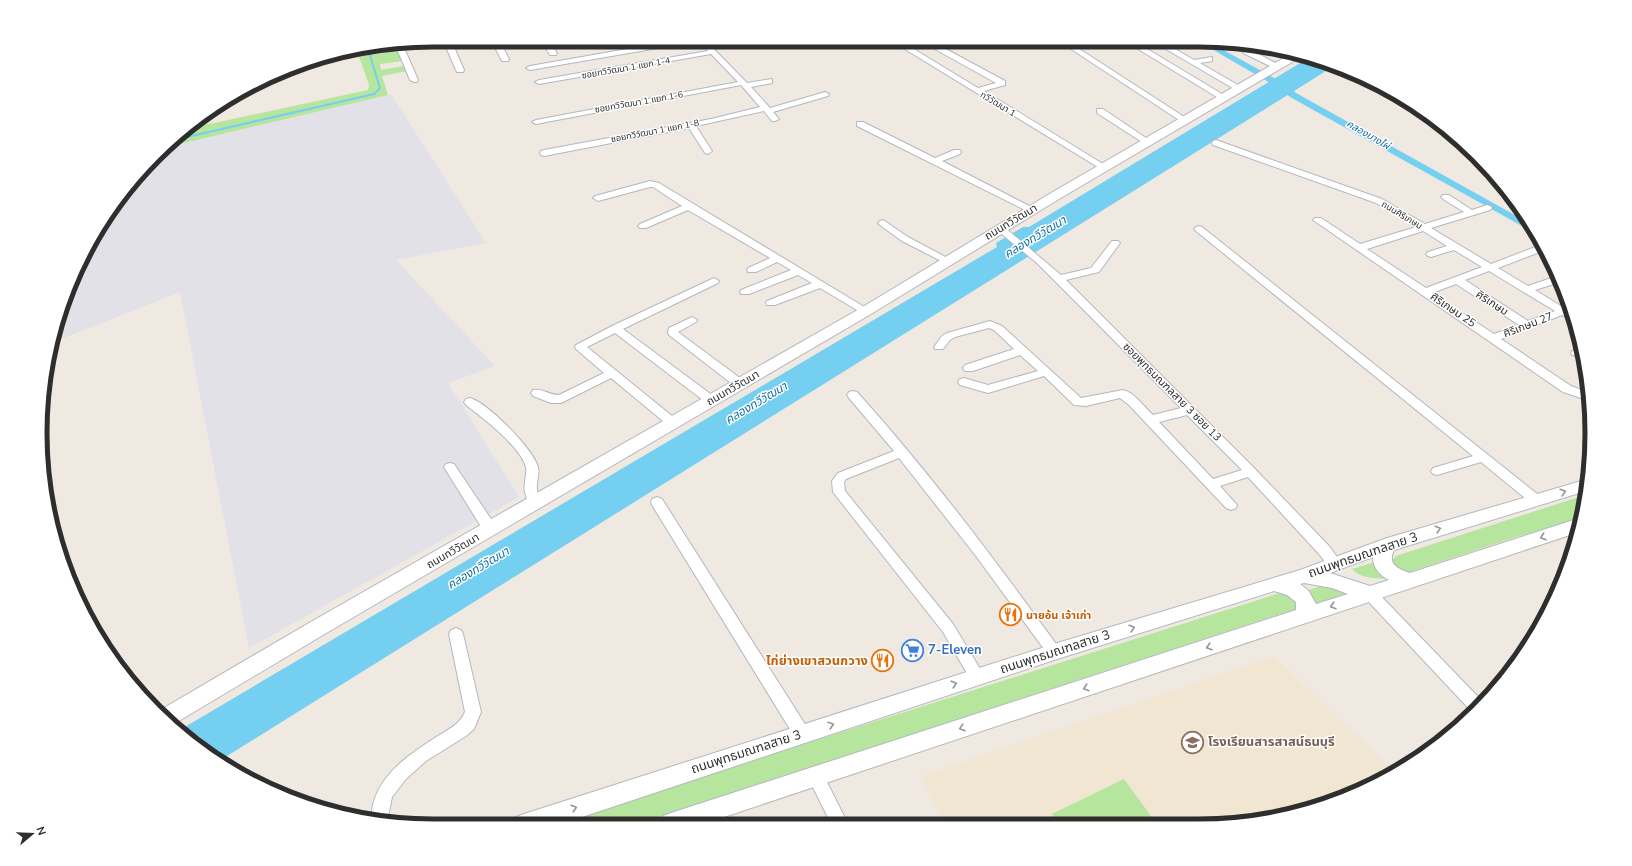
<svg xmlns="http://www.w3.org/2000/svg" width="1632" height="866" font-family="'Nunito Sans','Noto Sans Thai',sans-serif">
<style>
.industrial{fill:#e3e1e8}
.education{fill:#f0e6d1}
.green{fill:#b6e59e}
.water{fill:#75cff0}
.lines{fill:none;stroke-linecap:round;stroke-linejoin:round}
.stream{stroke:#75cff0;stroke-width:2}
.canal{fill:#75cff0;fill-rule:evenodd}
.minor-casing{stroke:#b4b7c1;stroke-width:2}
.secondary-casing{stroke:#b4b7c1;stroke-width:2}
.minor{fill:#fff;fill-rule:evenodd}
.secondary{fill:#fff;fill-rule:evenodd}
.oneway{stroke:#969696}
.labels{text-anchor:middle;dominant-baseline:central;stroke-width:3;stroke-linejoin:round;paint-order:stroke}
.far-street-label{font-size:9px;fill:#2e2e2e;stroke:#fff}
.far-water-label{font-size:10px;font-style:italic;fill:#0d6fa3;stroke:#fff}
.street-label{font-size:11px;fill:#2e2e2e;stroke:#fff}
.food-label{font-size:11px;font-weight:bold;fill:#c56008;stroke:#fff;text-anchor:start}
.water-label{font-size:12px;font-style:italic;fill:#0d6fa3;stroke:#fff}
.near-street-label{font-size:13px;fill:#2e2e2e;stroke:#fff}
.near-shop-label{font-size:13px;font-weight:bold;fill:#366cbe;stroke:#fff;text-anchor:start}
.near-food-label{font-size:13px;font-weight:bold;fill:#c56008;stroke:#fff;text-anchor:end}
.near-education-label{font-size:13px;font-weight:bold;fill:#785e54;stroke:#fff;text-anchor:start}
.rim{fill:none;stroke:#2e2e2e;stroke-width:5}
</style>
<rect width="100%" height="100%" fill="#efe9e1"/>
<path class="industrial" d="M391,94L486,243L396,260L495,366L448,383L519,497L249,648L180,292L51,343L53,332L70,282L106,215L138,174L167,147Z"/>
<path class="education" d="M1274,656L1394,772L1349,796L1251,823L943,824L921,776Z"/>
<path class="green" d="M370,46L373,55L397,50L402,61L380,64L381,70L404,66L407,71L382,76L388,95L167,147L187,127L214,123L368,90L369,85L356,48Z
M1585,495L1581,519L1513,538L1406,573H1397L1391,561L1396,556Z
M1375,562L1391,578C1379,579 1360,579 1352,569Z
M1327,584L1353,595L1313,609L1303,592Z
M1283,592L1297,603L1296,609L637,824L548,825Z
M1124,779L1156,823H1058L1052,814Z"/>
<path class="water" d="M1310,57L1334,66L219,761L194,745L178,731L997,247L996,243L1023,227H1029Z"/>
<g class="lines">
<path class="stream" d="M174,140L374,94L380,88L367,46"/>
<path class="canal" d="M1198,41H1207L1285,84L1296,93L1529,223L1536,231H1531L1290,97L1279,88Z"/>
<defs>
<path id="minor" d="M443,40H451L464,70L463,72H457L456,70Z
M491,40H499L509,59L508,61H502Z
M541,40H548L557,53L556,55H550Z
M588,40H595L596,41L592,43Z
M679,40H696L693,42L530,70L526,68L530,66Z
M698,40H705L747,83L772,79V83L751,87L770,108L825,92L829,94L828,96L773,112L779,119L775,121H772L764,111L696,126L712,151L708,154L705,153L689,128L544,156L541,155L540,153L541,151L544,150L711,119L760,107L741,85L536,124L532,122L536,120L738,82L711,54L539,84L535,82L539,80L708,51Z
M890,40H899L978,88L996,83L924,43V41H931L1005,81V85L984,91L1108,167L1104,170L1101,169Z
M1059,41H1067L1189,120L1188,122H1182Z
M1125,41H1134L1227,97L1223,99H1220Z
M1152,41H1161L1194,60L1212,57V61L1200,63L1243,88L1239,90H1236Z
M402,43L418,80L417,82H414L410,80L395,44Z
M1243,49H1249L1281,66L1280,68H1274L1243,53Z
M1280,50L1291,52L1299,56L1295,58L1280,53Z
M1097,109H1103L1152,142L1151,144H1145L1097,113Z
M857,122H863L935,158L954,150H960L961,152L960,154L942,161L1037,210L1032,213L1029,212L857,126Z
M1216,140L1382,199L1425,224L1464,212L1443,199L1441,197L1443,195H1449L1472,210L1487,205L1490,206L1492,208L1490,210L1431,228L1491,264L1543,244L1545,250L1498,268L1528,286L1557,276L1560,282L1535,290L1564,308H1571L1575,321L1562,315L1501,339L1571,386L1582,390L1589,388V396L1581,398L1563,392L1313,220L1315,218H1321L1360,244L1416,227L1376,203L1213,145L1212,143L1213,141ZM1423,231L1447,246L1428,252L1426,254L1428,256L1431,257L1454,250L1482,267L1426,288L1367,249ZM1489,271L1555,311L1528,321L1465,280ZM1456,284L1519,325L1494,334L1432,293Z
M650,181L659,183L871,311L870,313H862L820,288L775,305H767L766,303L767,301L812,283L798,275L749,294H741L740,292L741,290L791,270L777,262L756,272H748L747,270L748,268L770,258L688,210L646,228H640L638,226L640,224L682,206L653,187H650L598,201L593,198L595,196Z
M883,220L908,237L953,261L948,264L945,263L902,241L880,225L878,223L880,221Z
M1001,226L1004,227L1061,275L1091,268L1112,241H1118L1120,243L1099,272L1066,280L1255,469L1329,546L1342,564L1340,568L1335,569L1330,568L1319,554L1248,477L1220,486L1237,505L1236,508L1231,510L1226,508L1129,405L1120,398L1086,406L1074,405L1044,376L988,393L960,385L958,382L960,379L964,378L988,385L1038,371L1020,355L973,371H965L963,368L965,365L1014,349L994,330L989,328L955,337L950,340L943,349H935L934,347L942,336L947,333L990,321L1002,326L1081,398L1123,390C1135,393 1144,407 1153,415L1181,408L1055,281L1037,263L998,231L996,229L998,227ZM1187,415L1242,470L1213,479L1159,422Z
M1199,226L1202,227L1541,497L1542,500L1541,503L1536,505L1531,503L1481,462L1437,475L1433,474L1431,471L1433,468L1473,456L1196,231L1194,229L1196,227Z
M714,278L719,281L718,283L623,329L716,398L718,401L716,404H708L615,333L587,347L677,420L679,423L677,426H669L611,378L561,403H551L533,396L531,393L533,390C542,388 550,395 559,395L604,373L576,349L575,347L576,345L612,326Z
M692,317L697,320L696,322L678,332L744,381L746,384L744,387H736L669,335L668,333L669,328Z
M1581,348L1582,355L1576,356L1572,355L1571,353L1572,351Z
M853,391L857,392C930,473 995,560 1059,648L1061,652L1059,656L1054,658L1049,656L976,556L899,458L846,479L844,482L845,491L953,624L985,677L982,682L977,683L972,682L943,632L833,492L832,481L838,473L894,451L849,398L847,395L849,392Z
M470,398C488,403 533,449 538,467C540,474 536,482 537,489C537,494 540,498 542,503L541,506L536,508L531,506C527,499 523,492 525,483C525,478 527,473 526,467C520,446 483,418 466,405L464,402L466,399Z
M450,463L454,464L495,525L497,529L495,533L490,534L485,533L444,467L446,464Z
M657,497L662,499L808,729L810,734L808,739L802,741L796,739L652,505L651,502L652,499Z
M1370,588L1375,590L1483,702L1472,712L1365,598L1363,594L1365,590Z
M456,628L461,630L463,634L481,712L474,729L466,736L426,761L406,779L392,797L387,822L371,819C372,813 372,806 374,801C383,771 413,752 438,736C449,729 460,724 465,712L449,634L451,630Z
M816,769L822,772L848,824H831L808,777L810,772Z"/>
<path id="secondary" d="M1294,52L1304,55L1059,199L871,314L323,635L172,725L157,712L309,623L861,308L1051,193Z
M1588,479L1586,491L1394,550C1387,564 1398,569 1410,573L1580,518L1581,519L1579,532L703,824H660L663,816L671,813L1296,610V602L1287,595L1274,591L1054,660L558,825H513L516,817L524,814L1054,644L1300,570L1387,538ZM1373,557C1373,568 1380,576 1389,580L1370,586L1330,573ZM1304,583L1332,588L1348,594L1316,604L1308,590L1300,584Z"/>
</defs>
<use href="#minor" class="minor-casing"/>
<use href="#secondary" class="secondary-casing"/>
<use href="#minor" class="minor"/>
<use href="#secondary" class="secondary"/>
</g>
<defs><path id="oneway-chevron" d="M-2-3.5L2.5 0L-2 3.5" fill="none" stroke-width="1.6" stroke-linecap="round" stroke-linejoin="round"/></defs>
<g class="oneway">
<use href="#oneway-chevron" transform="translate(1563 492) rotate(-17)"/>
<use href="#oneway-chevron" transform="translate(1438 529) rotate(-17)"/>
<use href="#oneway-chevron" transform="translate(1543 537) rotate(162)"/>
<use href="#oneway-chevron" transform="translate(1333 606) rotate(162)"/>
<use href="#oneway-chevron" transform="translate(1132 628) rotate(-17)"/>
<use href="#oneway-chevron" transform="translate(1209 647) rotate(162)"/>
<use href="#oneway-chevron" transform="translate(954 684) rotate(-18)"/>
<use href="#oneway-chevron" transform="translate(1086 688) rotate(162)"/>
<use href="#oneway-chevron" transform="translate(831 725) rotate(-18)"/>
<use href="#oneway-chevron" transform="translate(962 728) rotate(162)"/>
<use href="#oneway-chevron" transform="translate(574 808) rotate(-18)"/>
</g>
<defs>
<symbol id="restaurant-ring" viewBox="-11 -11 22 22"><circle r="9.5" fill="#fff" stroke="#e8710a" stroke-width="1.5"/><path d="M-5-6h1v4h1v-4h1v4h1v-4h1v5L-1.5 .5V6h-2V.5L-5-1ZM5-6V6H3V1.5H1.5Q1.5-4 5-6Z" fill="#e8710a"/></symbol>
<symbol id="supermarket-ring" viewBox="-11 -11 22 22"><circle r="9.5" fill="#fff" stroke="#3f7fe0" stroke-width="1.5"/><path d="M-6-5.5h2.5l.6 2H6L4.5 2H-2.5L-4.4-4H-6ZM-1.5 3.2a1.3 1.3 0 1 0 .1 0ZM3 3.2a1.3 1.3 0 1 0 .1 0Z" fill="#3f7fe0"/></symbol>
<symbol id="school-ring" viewBox="-11 -11 22 22"><circle r="9.5" fill="#fff" stroke="#8d6e63" stroke-width="1.5"/><path d="M0-5L7-2L0 1L-7-2ZM-4 1L0 2.5L4 1V4Q0 6-4 4Z" fill="#8d6e63"/></symbol>
</defs>
<g fill-rule="evenodd">
<use href="#restaurant-ring" x="998" y="602" width="25" height="25"/>
<use href="#supermarket-ring" x="900" y="638" width="25" height="25"/>
<use href="#restaurant-ring" x="870" y="648" width="25" height="25"/>
<use href="#school-ring" x="1180" y="730" width="25" height="25"/>
</g>
<g class="labels">
<g class="far-street-label">
<text transform="translate(626 68) rotate(-10)">ซอยทวีวัฒนา 1 แยก 1-4</text>
<text transform="translate(639 102) rotate(-10)">ซอยทวีวัฒนา 1 แยก 1-6</text>
<text transform="translate(998 104) rotate(31)">ทวีวัฒนา 1</text>
<text transform="translate(655 131) rotate(-11)">ซอยทวีวัฒนา 1 แยก 1-8</text>
<text transform="translate(1402 215) rotate(31)">ถนนศิริเกษม</text>
</g>
<g class="far-water-label">
<text transform="translate(1368 135) rotate(30)">คลองบางไผ่</text>
</g>
<g class="street-label">
<text transform="translate(1011 222) rotate(-31)">ถนนทวีวัฒนา</text>
<text transform="translate(1492 303) rotate(33)">ศิริเกษม</text>
<text transform="translate(1453 310) rotate(34)">ศิริเกษม 25</text>
<text transform="translate(1528 325) rotate(-21)">ศิริเกษม 27</text>
<text transform="translate(733 388) rotate(-30)">ถนนทวีวัฒนา</text>
<text transform="translate(1172 392) rotate(45)">ซอยพุทธมณฑลสาย 3 ซอย 13</text>
<text transform="translate(453 551) rotate(-30)">ถนนทวีวัฒนา</text>
</g>
<g class="food-label">
<text x="1026" y="615">นายอ้น เจ้าเก่า</text>
</g>
<g class="water-label">
<text transform="translate(1035 237) rotate(-31)">คลองทวีวัฒนา</text>
<text transform="translate(756 403) rotate(-31)">คลองทวีวัฒนา</text>
<text transform="translate(478 568) rotate(-31)">คลองทวีวัฒนา</text>
</g>
<g class="near-street-label">
<text transform="translate(1363 555) rotate(-19)">ถนนพุทธมณฑลสาย 3</text>
<text transform="translate(1055 652) rotate(-18)">ถนนพุทธมณฑลสาย 3</text>
<text transform="translate(746 752) rotate(-18)">ถนนพุทธมณฑลสาย 3</text>
</g>
<g class="near-shop-label">
<text x="928" y="650">7-Eleven</text>
</g>
<g class="near-food-label">
<text x="868" y="661">ไก่ย่างเขาสวนกวาง</text>
</g>
<g class="near-education-label">
<text x="1208" y="742">โรงเรียนสารสาสน์ธนบุรี</text>
</g>
</g>
<path d="M0 0H1632V866H0ZM433 47H1199A386 386 0 0 1 1585 433V433A386 386 0 0 1 1199 819H433A386 386 0 0 1 47 433V433A386 386 0 0 1 433 47Z" fill="#fff" fill-rule="evenodd"/>
<path class="rim" d="M433 47H1199A386 386 0 0 1 1585 433V433A386 386 0 0 1 1199 819H433A386 386 0 0 1 47 433V433A386 386 0 0 1 433 47Z"/>
<g transform="translate(32 834) rotate(71)" stroke="#ffffff" stroke-width="3" paint-order="stroke">
<path d="M0-3L7 15L0 10L-7 15Z" fill="#2e2e2e"/>
<text y="-6" font-size="11" font-weight="bold" text-anchor="middle" fill="#2e2e2e">N</text>
</g>
</svg>
